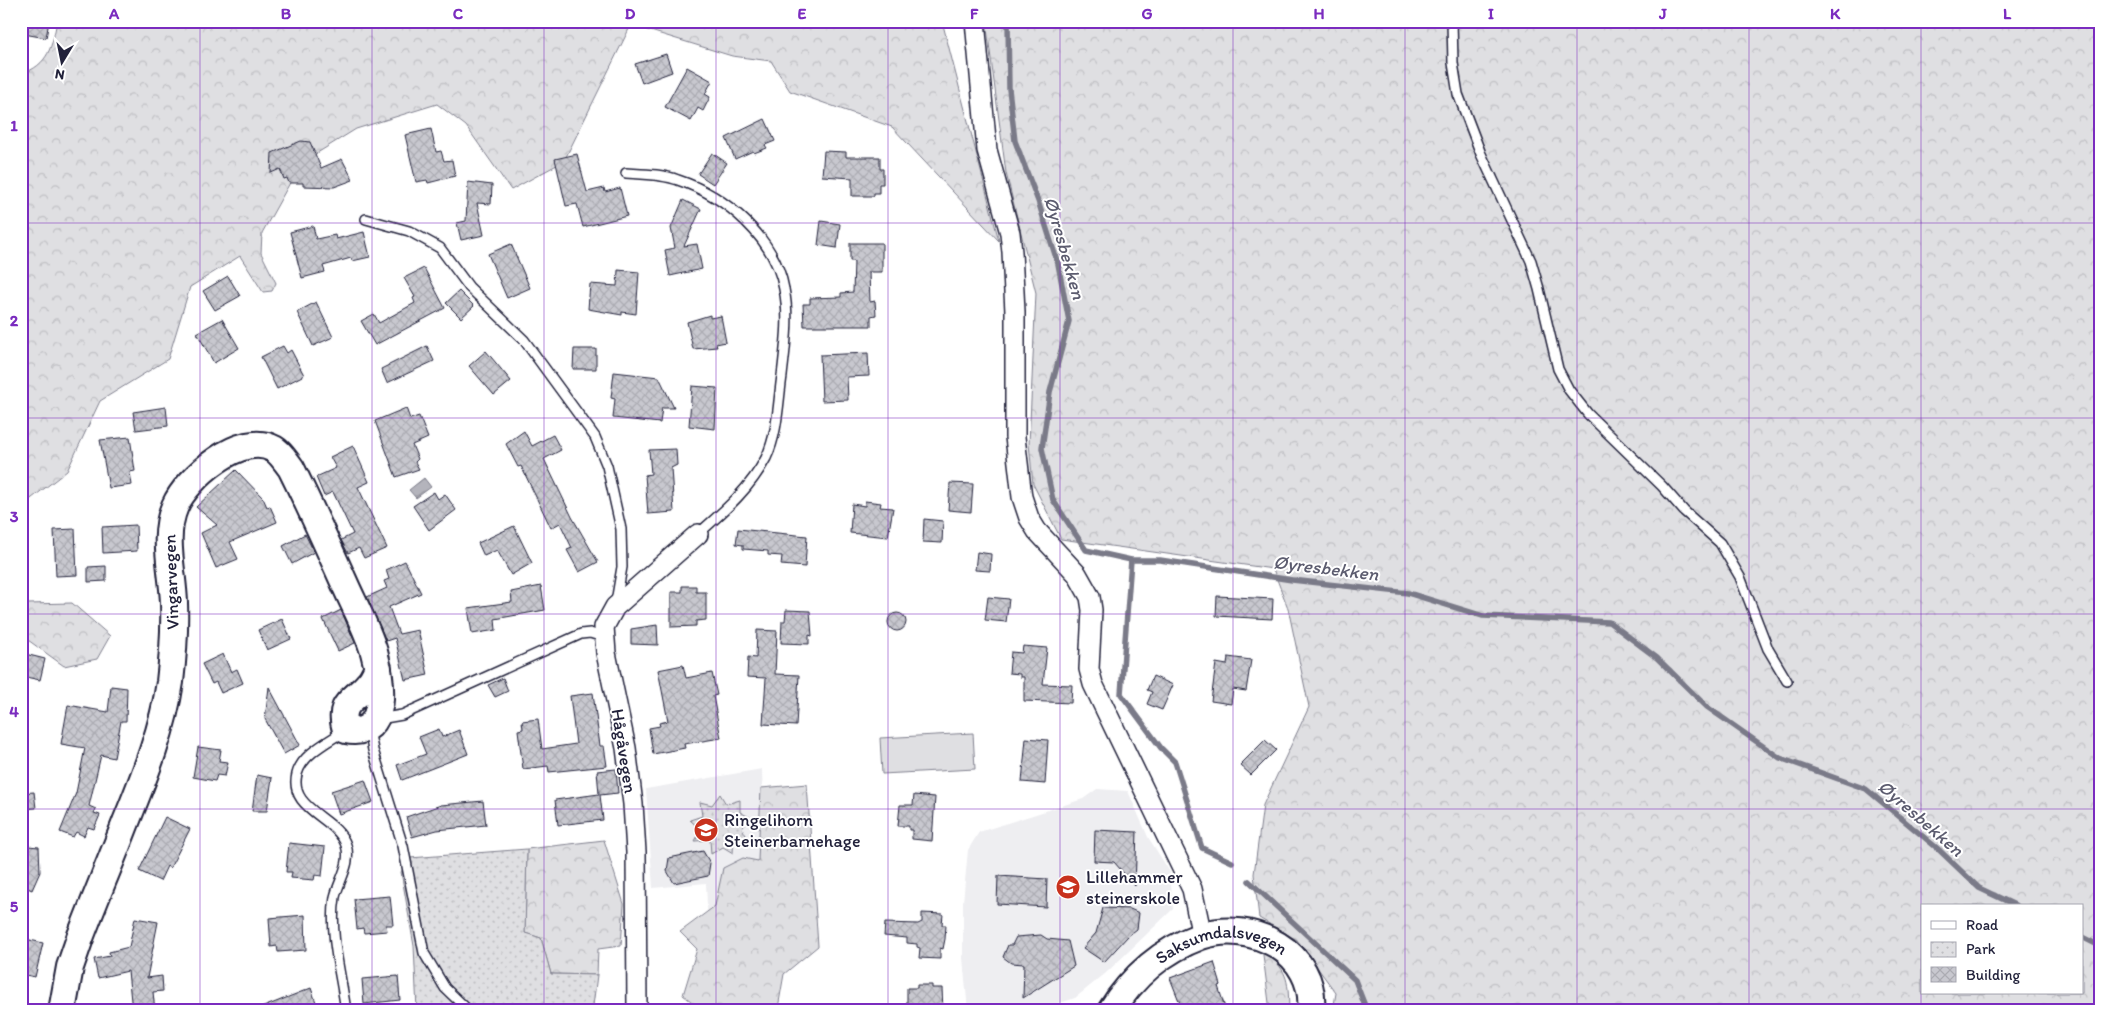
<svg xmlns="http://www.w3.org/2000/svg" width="2121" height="1032" font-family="Itim,sans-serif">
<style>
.built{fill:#eeeef1}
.grass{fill:#dfdfe2;stroke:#80808e}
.forest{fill:url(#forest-crowns);stroke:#80808e;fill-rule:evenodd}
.park{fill:url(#park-dots);stroke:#80808e}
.water{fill:url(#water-waves);stroke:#7a7a88}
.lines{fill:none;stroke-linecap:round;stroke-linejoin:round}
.stream{stroke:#7a7a88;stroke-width:5.5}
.building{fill:url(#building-cross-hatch);stroke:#22223b}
.lane-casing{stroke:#22223b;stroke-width:12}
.street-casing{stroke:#22223b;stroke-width:22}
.secondary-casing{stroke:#22223b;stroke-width:30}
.lane{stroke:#fff;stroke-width:9}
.street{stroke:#fff;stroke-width:19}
.secondary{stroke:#fff;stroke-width:26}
.grid{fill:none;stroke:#7b2cbf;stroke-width:1;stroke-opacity:0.55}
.labels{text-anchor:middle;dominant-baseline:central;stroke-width:4;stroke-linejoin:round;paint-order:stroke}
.street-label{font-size:18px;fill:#22223b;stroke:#fff}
.poi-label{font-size:18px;fill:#22223b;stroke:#fff;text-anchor:start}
.water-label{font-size:19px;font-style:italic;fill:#5c5c6f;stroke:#fff}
.neatline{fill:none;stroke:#7b2cbf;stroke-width:2}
.grid-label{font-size:16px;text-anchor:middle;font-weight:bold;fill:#7b2cbf}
</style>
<defs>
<pattern id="forest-crowns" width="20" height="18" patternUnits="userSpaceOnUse" patternTransform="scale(1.25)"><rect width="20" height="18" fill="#dfdfe2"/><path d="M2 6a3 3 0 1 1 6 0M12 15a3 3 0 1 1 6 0" fill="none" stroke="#bfbfc3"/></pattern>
<pattern id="park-dots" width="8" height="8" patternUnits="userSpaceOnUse" patternTransform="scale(1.25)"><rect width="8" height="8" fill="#dfdfe2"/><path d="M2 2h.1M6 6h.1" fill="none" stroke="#bfbfc3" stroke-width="1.8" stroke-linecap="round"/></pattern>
<pattern id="water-waves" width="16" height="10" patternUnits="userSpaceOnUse" patternTransform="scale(1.25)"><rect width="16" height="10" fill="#b4b4bc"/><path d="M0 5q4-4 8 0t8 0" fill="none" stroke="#9a9aa2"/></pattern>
<pattern id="building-cross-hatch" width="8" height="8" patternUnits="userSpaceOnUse" patternTransform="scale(1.25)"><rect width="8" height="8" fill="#c8c8cf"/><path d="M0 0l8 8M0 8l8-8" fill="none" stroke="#acacb3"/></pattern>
</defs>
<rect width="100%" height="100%" fill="#fff"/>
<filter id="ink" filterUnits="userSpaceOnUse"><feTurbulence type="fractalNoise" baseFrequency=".02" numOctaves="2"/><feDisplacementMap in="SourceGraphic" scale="10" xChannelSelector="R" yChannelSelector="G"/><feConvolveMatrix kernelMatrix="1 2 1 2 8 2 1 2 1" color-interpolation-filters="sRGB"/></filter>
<g filter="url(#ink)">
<path class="built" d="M762,769L765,871L708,928L706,883L653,888L646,789Z
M1097,789L1128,791L1148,837L1170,872L1173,909L1106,973L1075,998L1037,1011H968L963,958V902L968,850L979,832L1083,799Z"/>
<path class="grass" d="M973,733L975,769L882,774L880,738Z"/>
<path class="forest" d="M57,21H942L999,241L892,127L790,91L771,61L732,56L631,25L564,161L511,190L466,126L437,104L356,129L301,163L262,233L261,253L276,283L272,291L263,292L240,256L190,287L168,359L100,401L67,471L23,505L21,521V74C49,65 52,46 57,21Z
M986,21H2100V1011H1333L1336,993L1297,940L1259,918L1254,874L1263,805L1309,707L1288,608L1273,569L1061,539L1033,484L1029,444L1036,293L1006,173ZM1922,906H2082V993H1922Z
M21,595L28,604L72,603L110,636L97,659L64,666L21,635Z
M807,784L818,946L784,974L778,1008L704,1011L683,995L697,949L680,932L715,906L723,868L743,858L758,861L761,788Z
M604,840L624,904L621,946L598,949L597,975L551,974L541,938L525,933L527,849Z
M1262,947C1288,973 1288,975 1289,1011H1270Z"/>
<path class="park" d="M720,794L726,804L740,800V812L751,818L742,828L748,839L734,838L733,853L723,847L711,854L710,840L695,841L701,830L690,820L702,816L700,802L712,805Z
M527,849L525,933L541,938L551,974L597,975L593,1006L559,1011H417L414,946L401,872L410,858Z"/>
<path class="water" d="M424,478L431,487L416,498L409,490Z"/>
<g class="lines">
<path class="stream" d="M1008,21L1009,89L1015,141L1038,201L1058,264L1069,321L1050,392L1042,448L1053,500L1086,550L1131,560H1160L1292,580L1408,593L1483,616L1609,622L1657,658L1707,707L1780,758L1866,789L1937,848L1979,888L2017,906
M1131,560L1121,694L1161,748L1175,762L1202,848L1232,862
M1249,881L1355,980L1367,1011
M2082,937L2100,946"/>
</g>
<path class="building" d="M27,21H49L46,38L24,34Z
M666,54L672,72L642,83L635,64Z
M687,67L712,81L705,94L710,97L703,111L698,108L691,121L665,107Z
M765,119L775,141L765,145L767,148L754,153L753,151L735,159L726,138Z
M431,129L436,152L441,151L444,161L452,160L455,176L428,183L427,180L416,182L405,135Z
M301,141L310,142L321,168L342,159L353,180L334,187L303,186V183H289L287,178L284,179L280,169L271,173L272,153Z
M824,151L846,152V157H880V169H883V184H879V193H874V196H852V178L822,176Z
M712,153L727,163L713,184L698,174Z
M577,154L587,192L604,188L605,192L620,188L627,216L583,227L577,204L566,206L555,159Z
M468,182L492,185L491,204L477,203L484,235L461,240L457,223L466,221Z
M683,200L701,209L684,246L697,244L702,269L670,276L665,250L675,248L671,228Z
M821,221L840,224L837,248L818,245Z
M313,226L316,239L335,235L336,239L364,232L370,257L352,261L351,258L323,266L325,272L302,278L290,232Z
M850,243H882V272H869L870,302L875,301L876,315L871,316V326H804L803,304H810V298L841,297V293L853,292L854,261H850Z
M511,244L530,288L507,298L488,254Z
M424,268L445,308L375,345L361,321L374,314L379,323L415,303L413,298L415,297L404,278Z
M618,270L639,272L636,314L622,312V315L588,309L590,284L617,286Z
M228,276L240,296L215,310L203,291Z
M459,291L474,306L461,318L446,303Z
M316,302L333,337L313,346L297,312Z
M710,315V318L721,316L726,342L716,344L717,347L693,349L687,322Z
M222,319L239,348L214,363L197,333Z
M283,346L287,353L291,350L304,375L277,389L261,357Z
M427,346L434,361L387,383L381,369Z
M574,349H596V369H573Z
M486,351L511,381L494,395L469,366Z
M868,353L869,376L847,377L848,400L822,401L820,355Z
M614,372L659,377L674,408H662L660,423L613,418L615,399L611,398Z
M692,386L717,388L715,429L689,426Z
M166,407L168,426L136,430L133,412Z
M406,408L410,419L419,416L428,438L412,445L418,459L415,462L419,469L396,477L375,421Z
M524,431L532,446L553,435L561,450L544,459L572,517L598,562L579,572L567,550L572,548L560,523L551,528L521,466L518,467L506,444Z
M130,437L135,471L130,472L132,485L109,488L100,440Z
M353,446L369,482L358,487L387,548L364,558L359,548L348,553L341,540L353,534L333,492L324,496L316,477L336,468L330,457Z
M676,449L677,465L671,468L674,512L648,514L645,475L651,474L649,450Z
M236,470L263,498L267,507L270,506L277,522L230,542L238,559L216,568L201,533L217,525L196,507Z
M950,483L973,484L971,512L948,510Z
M434,492L438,499L445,494L456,510L429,530L413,506Z
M865,501L881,503L880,507L893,508L888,537L850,533L852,504L865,506Z
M924,519L943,521L942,543L923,542Z
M136,525L137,551L103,553L102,527Z
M514,526L532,563L511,575L497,550L484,556L478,543Z
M75,529L77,575L56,576L54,530Z
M738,529L807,536L805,567L781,565L782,556L768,555V551L743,549V545L736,544Z
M305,534L314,552L292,564L283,546Z
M977,552L991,554L990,571L975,570Z
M405,561L421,593L389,607L399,634L418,630L428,675L405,680L395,638L386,641L367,597L387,588L384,581L389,579L386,570Z
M106,566V581L88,582V567Z
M541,586L545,610L495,619L496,630L472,634L468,608L512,602L511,592Z
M682,586H696V592H706V620L696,621V626L671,627V592H682Z
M1217,596L1273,599L1272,619L1216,616Z
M988,597L1009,599L1006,622L985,620Z
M341,610L355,643L338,651L323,619Z
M786,610L810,611L812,636L809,635V644L781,643L782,621H785Z
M888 622a9 9 0 1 1 18 0a9 9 0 1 1-18 0Z
M282,619L291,639L267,650L258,630Z
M657,625L658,645L631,644V629Z
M757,630L777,631L775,674L799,675L796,726L763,724L766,678L747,677L748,657L756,658Z
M1023,646L1047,648L1043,684L1072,685L1071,703L1024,701V677H1020V674L1009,673L1011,652L1022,653Z
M21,653L45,659L40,680L21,676Z
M223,654L231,672L237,669L243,683L221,693L216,682L212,684L202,664Z
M1228,657L1251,660L1246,691L1233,689L1231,704L1211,701L1216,663L1227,665Z
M683,665L686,678L712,673L717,695L713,696L721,738L684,744L685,748L653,754L649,728L660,726L659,723L668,721L658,670Z
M1153,676L1173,685L1162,710L1147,704L1152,692L1147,690Z
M503,678L508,691L495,697L488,685Z
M111,686L127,688L126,721H121L114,758L101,755L89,806L96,809L94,813L100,815L94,829L88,827L84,836L76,832L73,837L60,832L76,793L85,748L61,744L68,705L108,712Z
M269,687L300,745L284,754L265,719Z
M593,693L600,746H604L607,766L549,772L548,766L523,769L518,730L523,729L522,721L538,719L542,749L576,744L570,696Z
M439,729L442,737L459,730L468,754L402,780L397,765L426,754L419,737Z
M1026,738L1048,740L1045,784L1022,782Z
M1265,740L1276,750L1251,775L1240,765Z
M198,747L221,750L219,761L228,762L225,776L217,775L215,781L193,777Z
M616,769L618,793L600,795L603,820L558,825L555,800L599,794L597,771Z
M257,775L272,778L267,811H252Z
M365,780L373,802L339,814L331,791Z
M34,792L36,808L21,809V793Z
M914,795L935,797L932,841L912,839V830H909V826H898L900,805H913Z
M483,801L486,825L437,830L412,837L406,817L441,805Z
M165,817L190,829L170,868L167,866L160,881L139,871Z
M1095,830L1137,832L1135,886L1114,862L1094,861Z
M289,843L325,847L322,876L315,875L314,880L291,878L292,872H286Z
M21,846L27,848L28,846L39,847L40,872L32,890L21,885Z
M703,851L710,863L708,876L674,883L667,871L669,858Z
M998,876L1047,879L1046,907L997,904Z
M390,896L393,925H386L387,931L364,933L363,928L357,929L354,899Z
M1103,908L1130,909L1139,913L1137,929L1128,936L1104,962L1083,948L1096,933Z
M922,913L943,914L942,925H946L945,939L943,949L940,948V959L919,958L920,948L917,947V944L907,943V938L884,936L885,923L918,924L922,922Z
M305,915L306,950L278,952L277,946L271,947L269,918Z
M135,918L158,922L147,978L162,976L163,991L153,992L155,1011H132L128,971L98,978L94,959L110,956L109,952L129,947Z
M1041,935L1047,939L1068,941L1074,966L1023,998L1024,964L1011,963L1003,957L1008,945H1012L1016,937Z
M21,938L43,943L35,977L21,974Z
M1214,962L1221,985L1218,986L1226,1011H1183L1170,978Z
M398,976L400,1000L364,1004L362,979Z
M917,985H932V988H942L943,1011H907V988H917Z
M311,988L319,1011H256V1010Z"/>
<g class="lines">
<defs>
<path id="lane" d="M1452,21L1453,63L1458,94L1481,154L1531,261L1539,289L1558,369L1569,390L1588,414L1662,486L1684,511L1720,543L1740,577L1768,649L1787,681
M626,173C643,174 662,174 678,180C726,196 775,238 784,289C790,318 785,348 782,376C778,403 778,433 766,458C750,489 724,511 698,534
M366,219L409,231L440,248L469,287L524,340L595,437L607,466L621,529L622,567L616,602
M379,719L402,715L581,634L590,633L603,637
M369,730L373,750L403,846L424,953L445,988L469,1011
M344,731C328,742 302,754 297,774C288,810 337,817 346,845C352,863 339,880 335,897C329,933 341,974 346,1011"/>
<path id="street" d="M975,21L987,150L1010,233L1012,252L1015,312V437L1022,497L1029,518L1037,531L1077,574L1090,597L1092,610L1089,669L1093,684L1192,889L1202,936
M637,1011L636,852L633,804L626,748L606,653L604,627L615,607L698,534"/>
<g id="secondary">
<path d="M62,1011L70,967L80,938C95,899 111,861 126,822C144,777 163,731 170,682C173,656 175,629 174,603C173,571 162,536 175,506C187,478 242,430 274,449C281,453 286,462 291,468C310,506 327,544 344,582C354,605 367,628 374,652C381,678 391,739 346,730C337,701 355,701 369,683C373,679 375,673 378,668"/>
<path id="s1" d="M1111,1011C1132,977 1163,950 1201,936C1252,919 1317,952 1311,1011"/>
</g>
</defs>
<use href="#lane" class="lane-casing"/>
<use href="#street" class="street-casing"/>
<use href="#secondary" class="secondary-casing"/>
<use href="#lane" class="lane"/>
<use href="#street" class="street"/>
<use href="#secondary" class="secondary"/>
</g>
</g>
<path class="grid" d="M200,21V1011M372,21V1011M544,21V1011M716,21V1011M888,21V1011M1060,21V1011M1233,21V1011M1405,21V1011M1577,21V1011M1749,21V1011M1921,21V1011M21,223H2100M21,418H2100M21,614H2100M21,809H2100"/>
<defs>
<symbol id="school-disc" viewBox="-11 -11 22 22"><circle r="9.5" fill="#c8321e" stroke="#fff"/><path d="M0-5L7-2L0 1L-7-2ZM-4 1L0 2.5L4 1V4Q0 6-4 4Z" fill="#fff"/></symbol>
</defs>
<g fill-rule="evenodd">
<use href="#school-disc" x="692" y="816" width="28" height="28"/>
<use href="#school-disc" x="1054" y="873" width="28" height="28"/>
</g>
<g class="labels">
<g class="street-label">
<text transform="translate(171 582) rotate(-92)">Vingarvegen</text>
<text transform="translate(624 751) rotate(81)">Hågåvegen</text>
<text stroke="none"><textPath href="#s1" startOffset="139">Saksumdalsvegen</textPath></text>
</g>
<g class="poi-label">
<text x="724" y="820">Ringelihorn<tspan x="724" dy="21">Steinerbarnehage</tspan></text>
<text x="1086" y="877">Lillehammer<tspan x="1086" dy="21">steinerskole</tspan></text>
</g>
<g class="water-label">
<text transform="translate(1065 248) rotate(74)">Øyresbekken</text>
<text transform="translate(1326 568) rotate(7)">Øyresbekken</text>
<text transform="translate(1921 818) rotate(41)">Øyresbekken</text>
</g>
</g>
<rect width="2121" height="1032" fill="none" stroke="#fff" stroke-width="55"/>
<rect x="1921" y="904" width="162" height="90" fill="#ffffff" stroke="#a7a7b1"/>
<rect x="1931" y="921" width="25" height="8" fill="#ffffff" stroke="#a7a7b1"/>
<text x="1966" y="930" font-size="15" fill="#22223b">Road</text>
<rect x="1931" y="942" width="25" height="15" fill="url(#park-dots)" stroke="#a7a7b1"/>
<text x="1966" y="954" font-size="15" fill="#22223b">Park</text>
<rect x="1931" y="967" width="25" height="15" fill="url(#building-cross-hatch)" stroke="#a7a7b1"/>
<text x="1966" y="980" font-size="15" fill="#22223b">Building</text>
<g transform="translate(62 62) rotate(190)" stroke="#ffffff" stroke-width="4" paint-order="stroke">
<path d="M0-4L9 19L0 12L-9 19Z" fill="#22223b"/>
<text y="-8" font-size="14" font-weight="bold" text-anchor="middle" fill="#22223b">N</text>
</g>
<rect x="28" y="28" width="2066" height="976" class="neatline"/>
<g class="grid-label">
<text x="114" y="19">A</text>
<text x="286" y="19">B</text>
<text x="458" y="19">C</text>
<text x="630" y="19">D</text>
<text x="802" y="19">E</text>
<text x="974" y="19">F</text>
<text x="1147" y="19">G</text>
<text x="1319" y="19">H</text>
<text x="1491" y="19">I</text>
<text x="1663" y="19">J</text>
<text x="1835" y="19">K</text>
<text x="2007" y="19">L</text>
<text x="14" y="131">1</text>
<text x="14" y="326">2</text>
<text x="14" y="522">3</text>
<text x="14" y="717">4</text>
<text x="14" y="912">5</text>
</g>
</svg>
